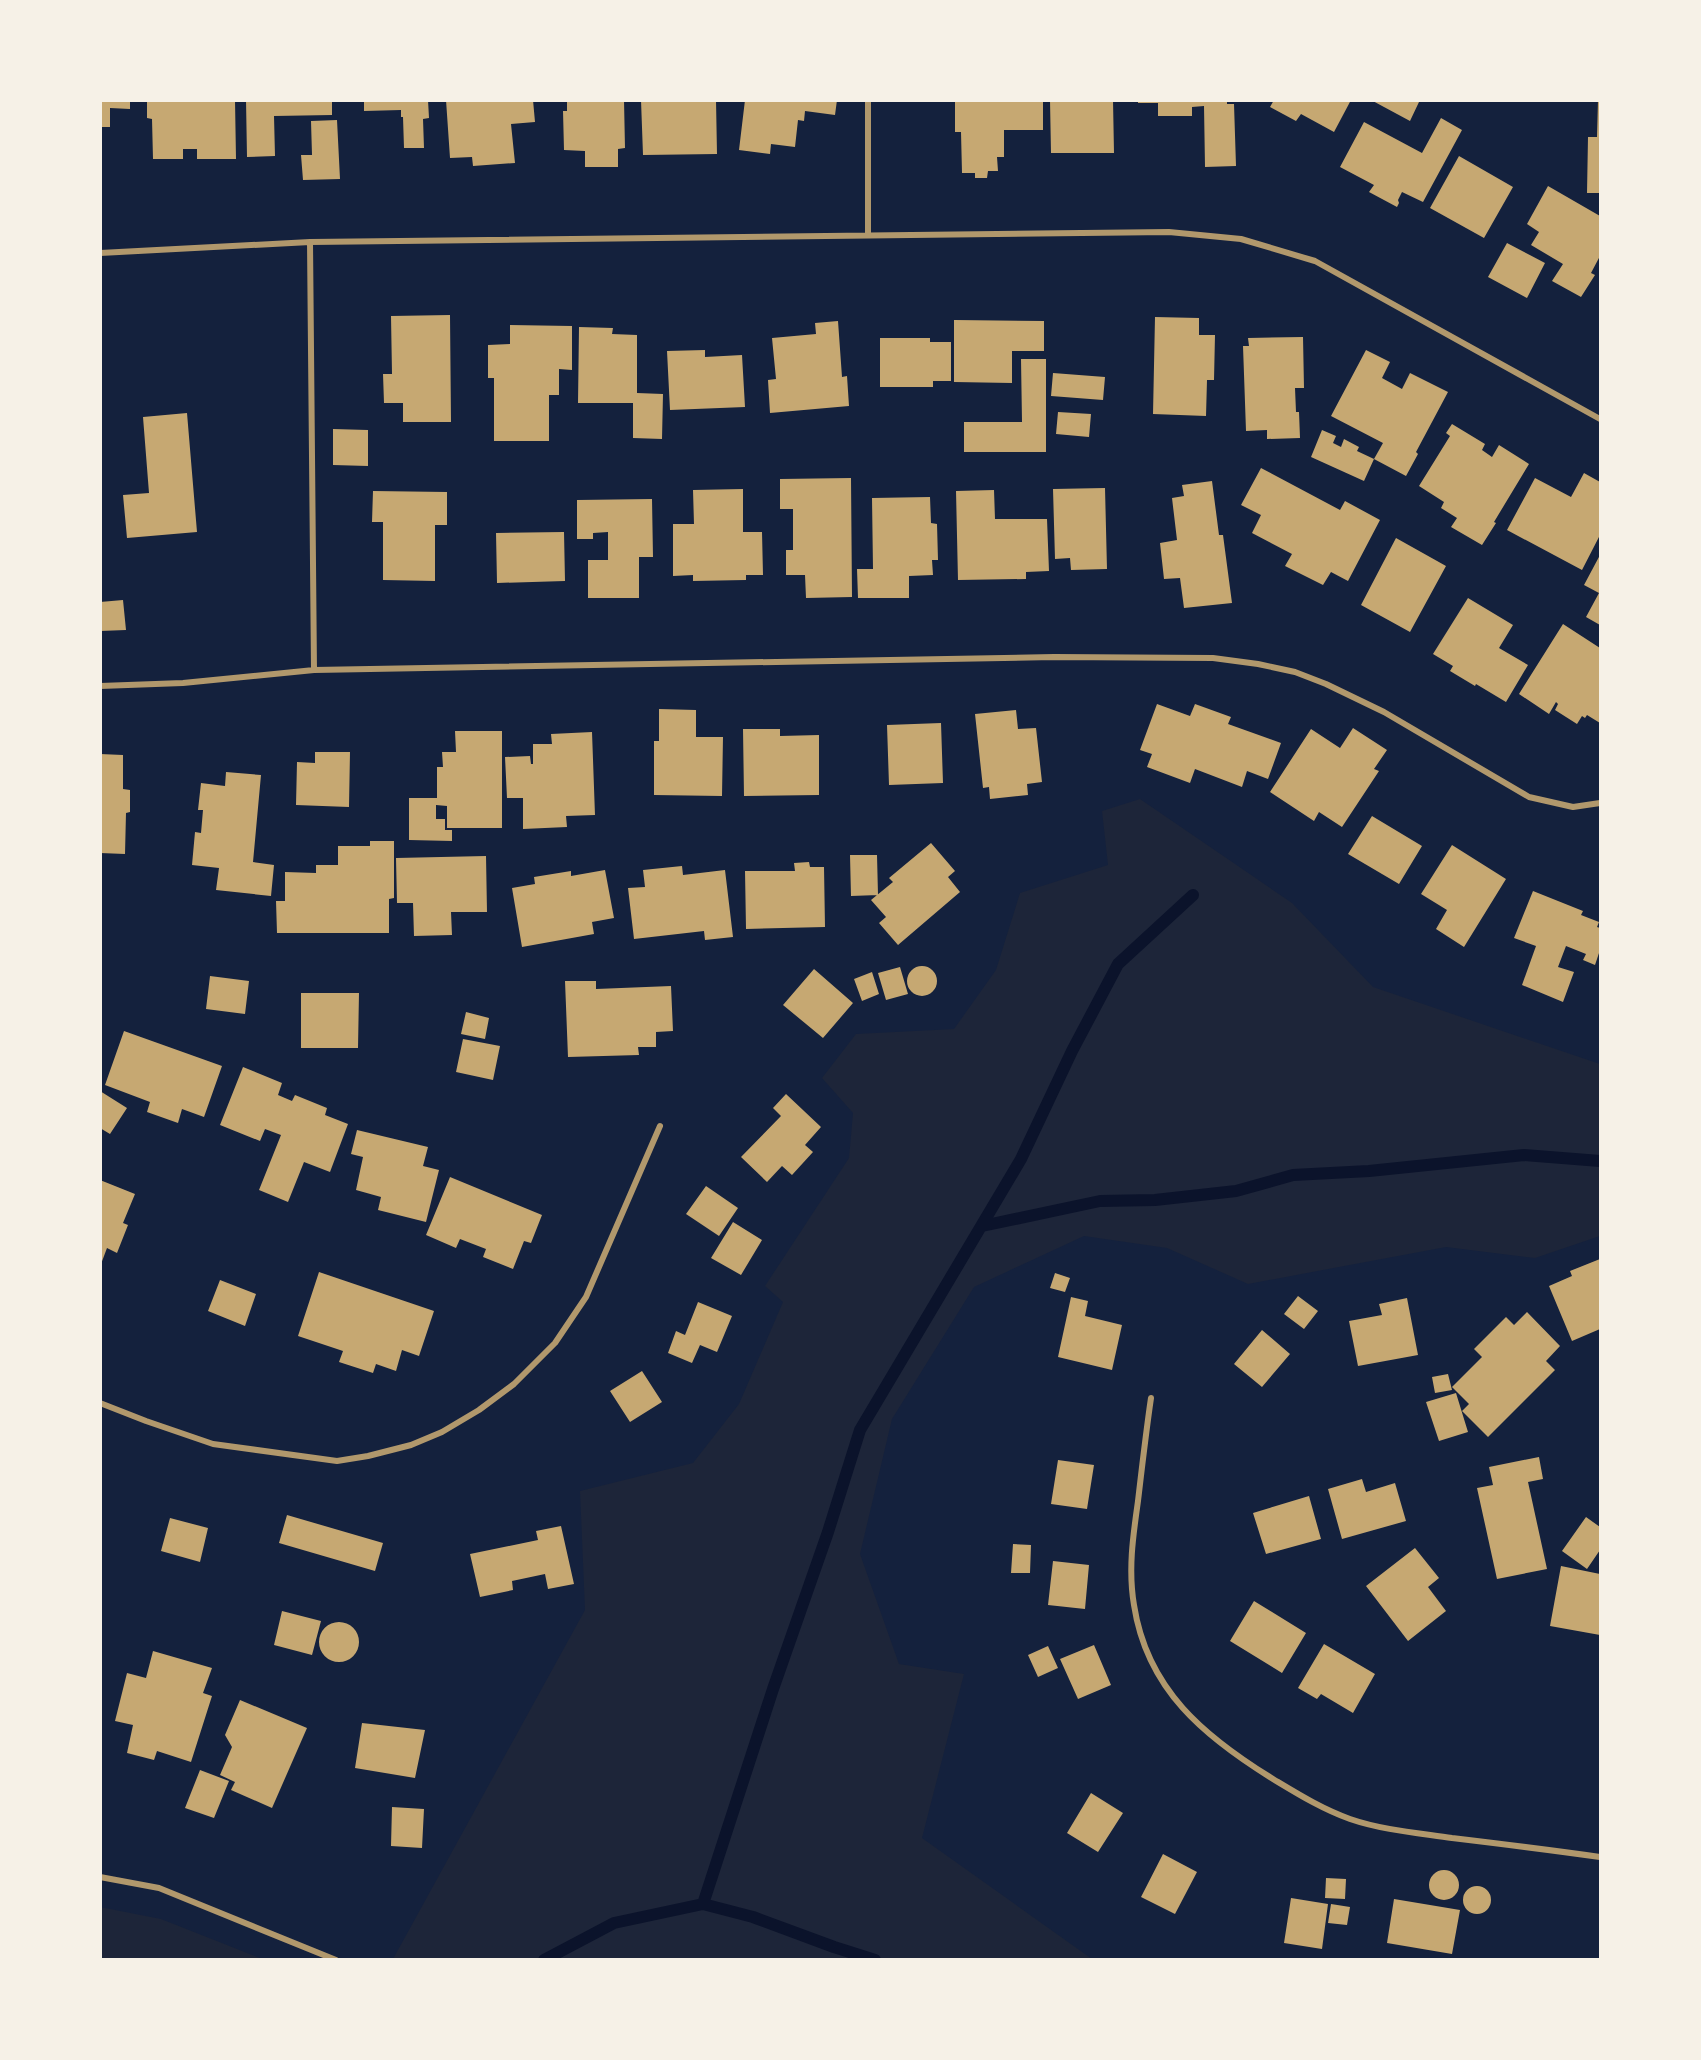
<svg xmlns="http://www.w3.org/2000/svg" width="1701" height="2060" font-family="Commissioner,sans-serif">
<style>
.green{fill:#1d2539}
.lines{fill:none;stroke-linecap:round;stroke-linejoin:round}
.stream{stroke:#0b132b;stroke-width:12}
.building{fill:#c6a872}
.minor{stroke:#b1986c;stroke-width:6}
</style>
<rect width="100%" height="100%" fill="#14213d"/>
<path class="green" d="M1140,799L1292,903L1373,987L1600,1064V1236L1535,1258L1446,1247L1248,1284L1167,1248L1084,1236L974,1287L892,1419L860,1554L899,1664L964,1674L922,1838L1092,1959H393L585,1610L580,1491L693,1463L739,1404L783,1302L765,1286L849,1158L853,1113L822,1078L856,1034L954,1029L996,970L1020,893L1108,865L1102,811Z
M100,1907L161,1919L262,1959H101Z"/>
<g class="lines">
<path class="stream" d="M982,1226L1100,1201L1155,1200L1236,1191L1293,1175L1369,1171L1524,1155L1600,1161
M703,1904L773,1689L828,1532L860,1430L1021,1159L1072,1051L1118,964L1193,895
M544,1960L614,1923L703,1904L753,1917L834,1947L875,1960"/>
</g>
<path class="building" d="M100,100H130V109L110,108V127H100Z
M147,100H235L236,159H197V149H183V159H153L152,119L147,118Z
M246,100H332V115L274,116L275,156L247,157Z
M364,100H428L429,118L423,119L424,148H404L403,117H401V110L364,111Z
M446,100H533L535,122L511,124L515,163L473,166L472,157L450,158Z
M567,100H624L625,148L618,149V167H585V151L564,150L563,111H567Z
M641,100H716L717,154L643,155Z
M745,100H837L835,115L805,111L804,121L798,120L795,147L771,144L770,154L739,150Z
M955,100H1043V130H1004V157H997L998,171H988L987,178H975V173H962L961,132H955Z
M1050,100H1113L1114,153H1051Z
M1138,100H1227V104H1234L1236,166L1205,167L1204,106L1192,107V116H1158V103H1138Z
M1274,100H1351L1334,132L1301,114L1296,121L1270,107Z
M1371,100H1416L1419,102L1410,121Z
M1598,100H1600V193H1587L1588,137H1597Z
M1441,118L1462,130L1423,202L1402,192L1398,200L1399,203L1397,207L1369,192L1374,185L1340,167L1364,122L1422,153Z
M337,120L340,179L303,180L301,155H312L311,121Z
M1459,156L1513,187L1484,238L1430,208Z
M1548,186L1600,216V256L1591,273L1595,275L1581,297L1552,281L1563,264L1531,245L1539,232L1527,224Z
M1507,243L1545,263L1527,298L1488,277Z
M450,315L451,422H403V403H384L383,374H392L391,316Z
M1155,317L1199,318V335H1215L1214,380H1207L1206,416L1153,414Z
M954,320L1044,321V351H1012V383L954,382Z
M838,321L842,377L847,376L849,406L770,413L768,380L776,379L772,338L816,334L815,323Z
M510,325L572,326V370L559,369V395H549V441H494V378H488V345L510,344Z
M579,327L613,328L612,334L637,335V393L663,394L662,439L633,438V403H578Z
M1303,337L1304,388H1295L1296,412H1299L1300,438L1267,439V430L1246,431L1243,346H1249L1248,338Z
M880,338H930V342H951V381H933V387H880Z
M705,350V357L742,355L745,407L670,410L667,351Z
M1366,350L1390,362L1382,378L1402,389L1410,373L1448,392L1416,452L1418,454L1406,476L1374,459L1383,443L1331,416Z
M1021,359H1046V452H964V422H1022Z
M1053,373L1105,377L1103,400L1051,396Z
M1058,412L1091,414L1089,437L1056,434Z
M187,413L197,532L127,538L123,495L149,493L143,417Z
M1452,424L1485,444L1482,450L1492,457L1499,445L1529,464L1494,522L1496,523L1482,545L1451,527L1457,518L1441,508L1444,502L1419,486L1450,436L1446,433Z
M333,429L368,430V466L333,465Z
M1322,430L1336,436L1333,443L1341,447L1344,439L1359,447L1357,451L1374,459L1364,481L1311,457Z
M1261,468L1340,510L1345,501L1380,520L1348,581L1331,572L1323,585L1285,566L1292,554L1252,533L1261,515L1241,505Z
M1584,473L1600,482V535L1582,570L1507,530L1535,478L1571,497Z
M851,478L852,597L806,598L805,575H786V550H793V509H780V479Z
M1212,481L1219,535H1223L1232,603L1184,608L1180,578L1164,579L1160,543L1177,540L1172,498L1184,496L1182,485Z
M1105,488L1107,569L1071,570L1070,558L1055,559L1053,489Z
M743,489V532H762L763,575H746V580L693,581V575L673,576V524H694L693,490Z
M994,490L995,519H1047L1049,571L1026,572V579L958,580L956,491Z
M373,491L447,492V525H435V581L383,580V522H372Z
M930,497L931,523L937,524L938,560H932L933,575L909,576V598H858L857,569H873L872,498Z
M652,499L653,557H639V598H588V560H608V532L593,533V539H577V500Z
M564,532L565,581L497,583L496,533Z
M1396,538L1446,566L1410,632L1361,605Z
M1600,555V625L1586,617L1599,593L1584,585Z
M1468,598L1513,625L1499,648L1528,665L1506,702L1476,684L1475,686L1450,671L1453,666L1433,654Z
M123,600L126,630L100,631V602Z
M1563,624L1600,648V723L1587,715L1585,718L1582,716L1577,724L1555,710L1558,704L1556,702L1549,714L1519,694Z
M1157,704L1190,716L1195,704L1231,717L1228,724L1281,743L1268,779L1247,771L1242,787L1195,769L1190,783L1147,767L1152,754L1140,750Z
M659,709L696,710V737H723L722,796L654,795V741H659Z
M1016,710L1018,729L1036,728L1042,782L1027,784L1028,795L990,799L989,787L983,788L975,714Z
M941,723L943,783L889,785L887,725Z
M1353,728L1387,750L1374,769L1379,771L1342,827L1319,812L1314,821L1270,792L1311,729L1340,748Z
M743,729H780V736L819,735V795L744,796Z
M455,731H502V828H447V806L436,805V819H445V830H452V841L409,840V798H437V767H443L442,752H456Z
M592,732L595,815L566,816L567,827L523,829V798H507L505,757L530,756L531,764H533V744H552L551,734Z
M315,752H350L349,807L296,805L297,762L315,763Z
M100,754L123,755V789L130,790V812L126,813L125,854L100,853Z
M226,772L261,775L253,862L274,865L271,896L216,890L219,868L192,865L195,832L201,833L203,810H198L201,783L225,786Z
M1372,816L1422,846L1399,884L1348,854Z
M370,841H394V898L389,899V933H277L276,901H285V872L316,873V865H338V846H370Z
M931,843L955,871L948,877L960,892L898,945L879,923L886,917L871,900L893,882L889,878Z
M1452,845L1506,879L1464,947L1436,929L1447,910L1421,894Z
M850,855H877L878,895L851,896Z
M486,856L487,912H451L452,935L414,936L413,903H397L396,858Z
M809,862L810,867H824L825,927L746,929L745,871H795L794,863Z
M682,866L683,875L725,870L733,937L705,940L704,931L634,939L628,888L645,887L643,870Z
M605,870L614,918L592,922L594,934L522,947L512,888L535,884L534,877L571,871V876Z
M1533,891L1583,911L1581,915L1599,922L1597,927L1600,928V950L1595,965L1583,960L1586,954L1566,946L1558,967L1574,972L1563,1002L1522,985L1536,946L1514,938Z
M907 981a15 15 0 1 1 30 0a15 15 0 1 1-30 0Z
M900,967L908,994L886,1000L878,973Z
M814,969L853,1003L823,1038L783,1005Z
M872,972L879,994L862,1001L854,979Z
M210,976L249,981L245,1014L206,1009Z
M565,981H596V989L671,986L673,1031L656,1032V1047H638L639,1055L568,1057Z
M301,993H359L358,1048H301Z
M466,1012L489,1018L485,1039L461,1034Z
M124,1031L222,1066L204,1117L182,1109L178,1123L147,1112L150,1102L105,1085Z
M463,1039L500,1046L493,1080L456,1072Z
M243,1067L282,1083L278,1095L292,1101L295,1095L327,1108L325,1115L348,1124L330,1172L304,1162L288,1202L259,1190L281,1135L265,1129L260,1141L220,1125Z
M100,1091L127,1108L110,1134L100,1128Z
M786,1094L821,1127L805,1145L813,1152L792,1175L782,1166L767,1182L741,1157L781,1116L773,1108Z
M357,1130L428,1147L423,1166L439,1170L426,1222L378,1210L381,1197L356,1190L363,1157L351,1154Z
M450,1177L542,1215L531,1243L524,1241L513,1269L483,1257L486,1249L460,1239L456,1248L426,1235Z
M100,1180L135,1194L123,1223L128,1225L117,1253L107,1248L101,1264Z
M706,1186L738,1208L719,1236L686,1214Z
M733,1222L762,1240L741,1275L711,1258Z
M1600,1259V1329L1572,1341L1549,1286L1572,1276L1570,1271Z
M319,1272L434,1311L419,1356L402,1350L396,1371L376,1364L373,1373L339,1362L343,1351L298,1336Z
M1055,1273L1070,1278L1065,1292L1050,1288Z
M220,1280L256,1294L245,1326L208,1311Z
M1298,1296L1318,1311L1304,1329L1284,1314Z
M1071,1297L1088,1301L1085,1316L1122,1325L1112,1370L1058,1357Z
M1407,1298L1418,1355L1358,1366L1349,1321L1382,1315L1379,1304Z
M698,1302L732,1316L717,1352L700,1345L692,1363L668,1353L676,1331L685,1335Z
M1527,1312L1560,1346L1546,1361L1555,1370L1488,1437L1462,1411L1469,1404L1452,1387L1482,1357L1474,1349L1506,1317L1514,1325Z
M1262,1330L1290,1354L1262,1387L1234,1364Z
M642,1371L662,1402L630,1422L610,1391Z
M1448,1374L1452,1390L1435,1393L1432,1377Z
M1456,1393L1468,1432L1439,1441L1426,1402Z
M1539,1457L1543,1479L1528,1482L1547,1569L1497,1579L1477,1488L1493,1485L1489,1467Z
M1058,1460L1094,1465L1087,1509L1051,1504Z
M1362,1479L1366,1492L1395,1483L1406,1521L1342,1539L1328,1489Z
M1309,1496L1321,1539L1266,1554L1253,1513Z
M287,1515L383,1543L375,1571L279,1543Z
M1586,1517L1600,1527V1550L1587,1569L1562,1551Z
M170,1518L208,1528L200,1562L161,1551Z
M561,1526L574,1584L548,1589L545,1574L512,1581L513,1590L480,1597L470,1554L538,1540L536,1531Z
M1013,1544L1031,1545L1030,1573H1011Z
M1415,1548L1439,1578L1428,1587L1446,1611L1408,1641L1366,1586Z
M1053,1561L1089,1565L1085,1609L1048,1605Z
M1561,1566L1600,1574V1635L1550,1626Z
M1254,1601L1306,1633L1282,1673L1230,1641Z
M282,1611L321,1621L312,1655L274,1645Z
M319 1642a20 20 0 1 1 40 0a20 20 0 1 1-40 0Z
M1324,1644L1375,1674L1353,1713L1321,1694L1317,1699L1298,1688Z
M1094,1645L1111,1685L1078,1699L1060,1659Z
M1048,1646L1058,1668L1038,1677L1028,1655Z
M153,1651L212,1668L203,1693L212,1696L191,1762L157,1751L154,1760L127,1753L133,1725L115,1721L127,1673L146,1678Z
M240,1700L307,1728L272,1808L231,1790L235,1782L220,1775L232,1747L225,1735Z
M362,1723L425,1730L415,1778L355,1768Z
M200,1770L229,1781L214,1818L185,1808Z
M1091,1793L1123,1813L1098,1852L1067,1833Z
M392,1807L424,1809L422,1848L391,1846Z
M1163,1854L1197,1872L1175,1914L1141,1897Z
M1429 1885a15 15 0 1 1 30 0a15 15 0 1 1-30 0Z
M1326,1878L1346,1879L1345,1899L1325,1898Z
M1463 1900a14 14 0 1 1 28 0a14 14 0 1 1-28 0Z
M1291,1898L1328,1904L1322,1949L1284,1943Z
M1394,1899L1460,1910L1452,1954L1387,1943Z
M1331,1904L1350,1907L1347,1925L1328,1923Z"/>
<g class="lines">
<path class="minor" d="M868,100V234
M310,242L314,670
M100,253L310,242L1169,232L1241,239L1315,261L1600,419
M100,686L183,683L314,670L1054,657L1213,658L1258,664L1295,672L1326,684L1384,712L1529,797L1573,807L1600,803
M1151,1398C1146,1432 1142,1467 1138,1501C1133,1536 1128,1570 1134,1605C1147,1690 1205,1737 1273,1779C1298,1794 1322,1809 1350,1819C1382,1830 1418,1833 1452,1838C1502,1844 1551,1850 1600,1857
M100,1403L146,1421L213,1444L337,1461L368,1456L411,1445L442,1432L479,1410L514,1384L555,1343L586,1297L660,1126
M100,1877L159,1888L336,1960"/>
</g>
<rect width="1701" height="2060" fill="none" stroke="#f6f1e7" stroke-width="204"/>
</svg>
